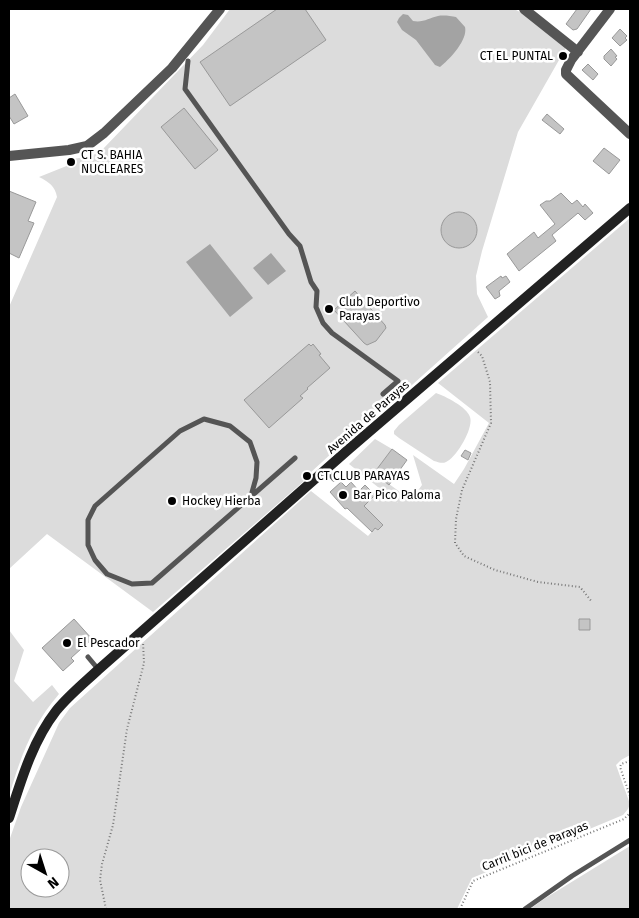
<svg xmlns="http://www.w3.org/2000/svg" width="639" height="918" font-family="'Fira Sans',sans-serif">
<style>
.green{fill:#dcdcdc;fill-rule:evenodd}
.water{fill:#a3a3a3}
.building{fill:#c4c4c4;stroke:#999}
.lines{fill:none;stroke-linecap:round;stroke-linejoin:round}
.path{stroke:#777;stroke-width:2;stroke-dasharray:1 2.5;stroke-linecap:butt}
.lane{stroke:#555;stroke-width:5}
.street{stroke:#555;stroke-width:10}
.secondary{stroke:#222;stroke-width:10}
.poi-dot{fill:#000;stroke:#fff;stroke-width:2}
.labels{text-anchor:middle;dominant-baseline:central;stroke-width:5;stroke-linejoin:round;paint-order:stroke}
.poi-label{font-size:12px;fill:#000;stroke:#fff;text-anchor:start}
.street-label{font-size:12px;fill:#000;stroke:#fff}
</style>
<rect width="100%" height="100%" fill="#fff"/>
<path class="green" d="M230,9H514L526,15L567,46L518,132L482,251L476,276L477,294L488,317L403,393L400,391L310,473L311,475L153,612L47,534L9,569V307L57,197C55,186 49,182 39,177L74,163L73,159L91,156L101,151L203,45Z
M630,218V755L621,760L616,765L630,804L628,809L623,815L472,878L457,909H9V841L21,807L59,723L70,708L311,491L368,536L375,528L378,530L383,525L364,506L380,490L398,503L349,464L375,439L392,449L374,473L411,500L422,485L413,455L454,484L464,469L489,423L438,383ZM30,858H60V888H30Z
M436,393C445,396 467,407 470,417C474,428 456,458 446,462C442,464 438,462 434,461L399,438L394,434V431L399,425Z
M9,630L24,650L14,681L33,702L52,685L59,694C31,727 21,756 9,796Z
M630,846V909H530L544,899Z"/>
<path class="water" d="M403,14L408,15L413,21C423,23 429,18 438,16C443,15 451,16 456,17L465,27C468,40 450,59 440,67L435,65L416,40L402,30L397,22L399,18Z
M210,244L253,298L230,317L186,262Z
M271,253L286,271L268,285L253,268Z"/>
<path class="building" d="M277,9H305L326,40L230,106L200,62Z
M577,9H591L577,29L573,30L566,24Z
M620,29L627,36L625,38L627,40L620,46L612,38Z
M611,49L617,56L615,57L617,59L611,66L604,59V56Z
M588,64L598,74L593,80L582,70Z
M15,94L28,116L14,124L9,116V98Z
M184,108L218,150L195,169L161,127Z
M547,114L564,129L560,134L542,120Z
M604,148L620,160L609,174L593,161Z
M9,191L36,202L28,221L34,223L19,258L9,253Z
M561,193L572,204L577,200L583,207L585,204L593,213L585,220L578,213L552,235L556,241L519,271L507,254L534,232L538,238L555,224L540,205L546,201H550Z
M441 230a18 18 0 1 1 36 0a18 18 0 1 1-36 0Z
M501,276L502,278L506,276L510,282L499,291L500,296L495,299L486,287Z
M355,291L385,325L386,328L376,341L367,345L364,343L334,310Z
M309,344L311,346L313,344L321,354L319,355L330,368L307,388L308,389L300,396L303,398L269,428L244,400Z
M392,449L407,460L389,485L374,473Z
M465,450L471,453L468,460L461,456Z
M341,482L346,487L351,482L359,491L365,485L375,495L364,506L383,525L378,530L375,528L372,532L347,508L345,509L330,492Z
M74,619L92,639L71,658L74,661L63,671L42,648Z
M579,619H590V630H579Z"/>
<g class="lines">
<path class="path" d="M478,352L482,356L490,382L491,423L462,490L456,519L455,543L464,556L495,570L538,582L580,587L592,602
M630,761L621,764L620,767L630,796
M106,909L100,880L102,864L113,825L127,729L144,663L143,642
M460,909L473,881L624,819L630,813"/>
<path class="lane" d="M188,61L185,89L289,234L300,246L311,282L317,291L316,307L323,323L332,333L398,381L383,394
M326,470L334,479
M251,496L256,478L257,462L250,442L230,426L204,419L180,431L95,506L88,520V545L95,560L107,574L132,584L152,583L295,458
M88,657L98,669
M525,909L572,876L630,840"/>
<path class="street" d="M524,9L578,52
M610,9L571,60L566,70V74L630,134
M9,156L69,150L87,146L104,133L172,68L220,9"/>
<path class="secondary" d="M9,818C21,781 32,742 56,711C68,696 84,683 98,670L349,449L630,208"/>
</g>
<g class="poi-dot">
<circle cx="563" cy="56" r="5"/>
<circle cx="71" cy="162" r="5"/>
<circle cx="329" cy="309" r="5"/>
<circle cx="307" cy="476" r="5"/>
<circle cx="343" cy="495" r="5"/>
<circle cx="172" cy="501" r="5"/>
<circle cx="67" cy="643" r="5"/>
</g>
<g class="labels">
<g class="poi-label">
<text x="553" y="56" text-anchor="end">CT EL PUNTAL</text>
<text x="81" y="155">CT S. BAHIA<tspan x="81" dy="14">NUCLEARES</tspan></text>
<text x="339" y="302">Club Deportivo<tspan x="339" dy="14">Parayas</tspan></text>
<text x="317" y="476">CT CLUB PARAYAS</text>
<text x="353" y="495">Bar Pico Paloma</text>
<text x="182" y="501">Hockey Hierba</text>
<text x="77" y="643">El Pescador</text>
</g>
<g class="street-label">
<text transform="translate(368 417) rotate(-41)">Avenida de Parayas</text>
<text transform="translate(535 846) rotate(-22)">Carril bici de Parayas</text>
</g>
</g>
<rect width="639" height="918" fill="none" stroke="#000000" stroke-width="20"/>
<g transform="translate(45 873) rotate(141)"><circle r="24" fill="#ffffff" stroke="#999999"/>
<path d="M0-4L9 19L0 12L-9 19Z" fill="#000000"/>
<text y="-8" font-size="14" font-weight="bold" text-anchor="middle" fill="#000000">N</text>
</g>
</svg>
